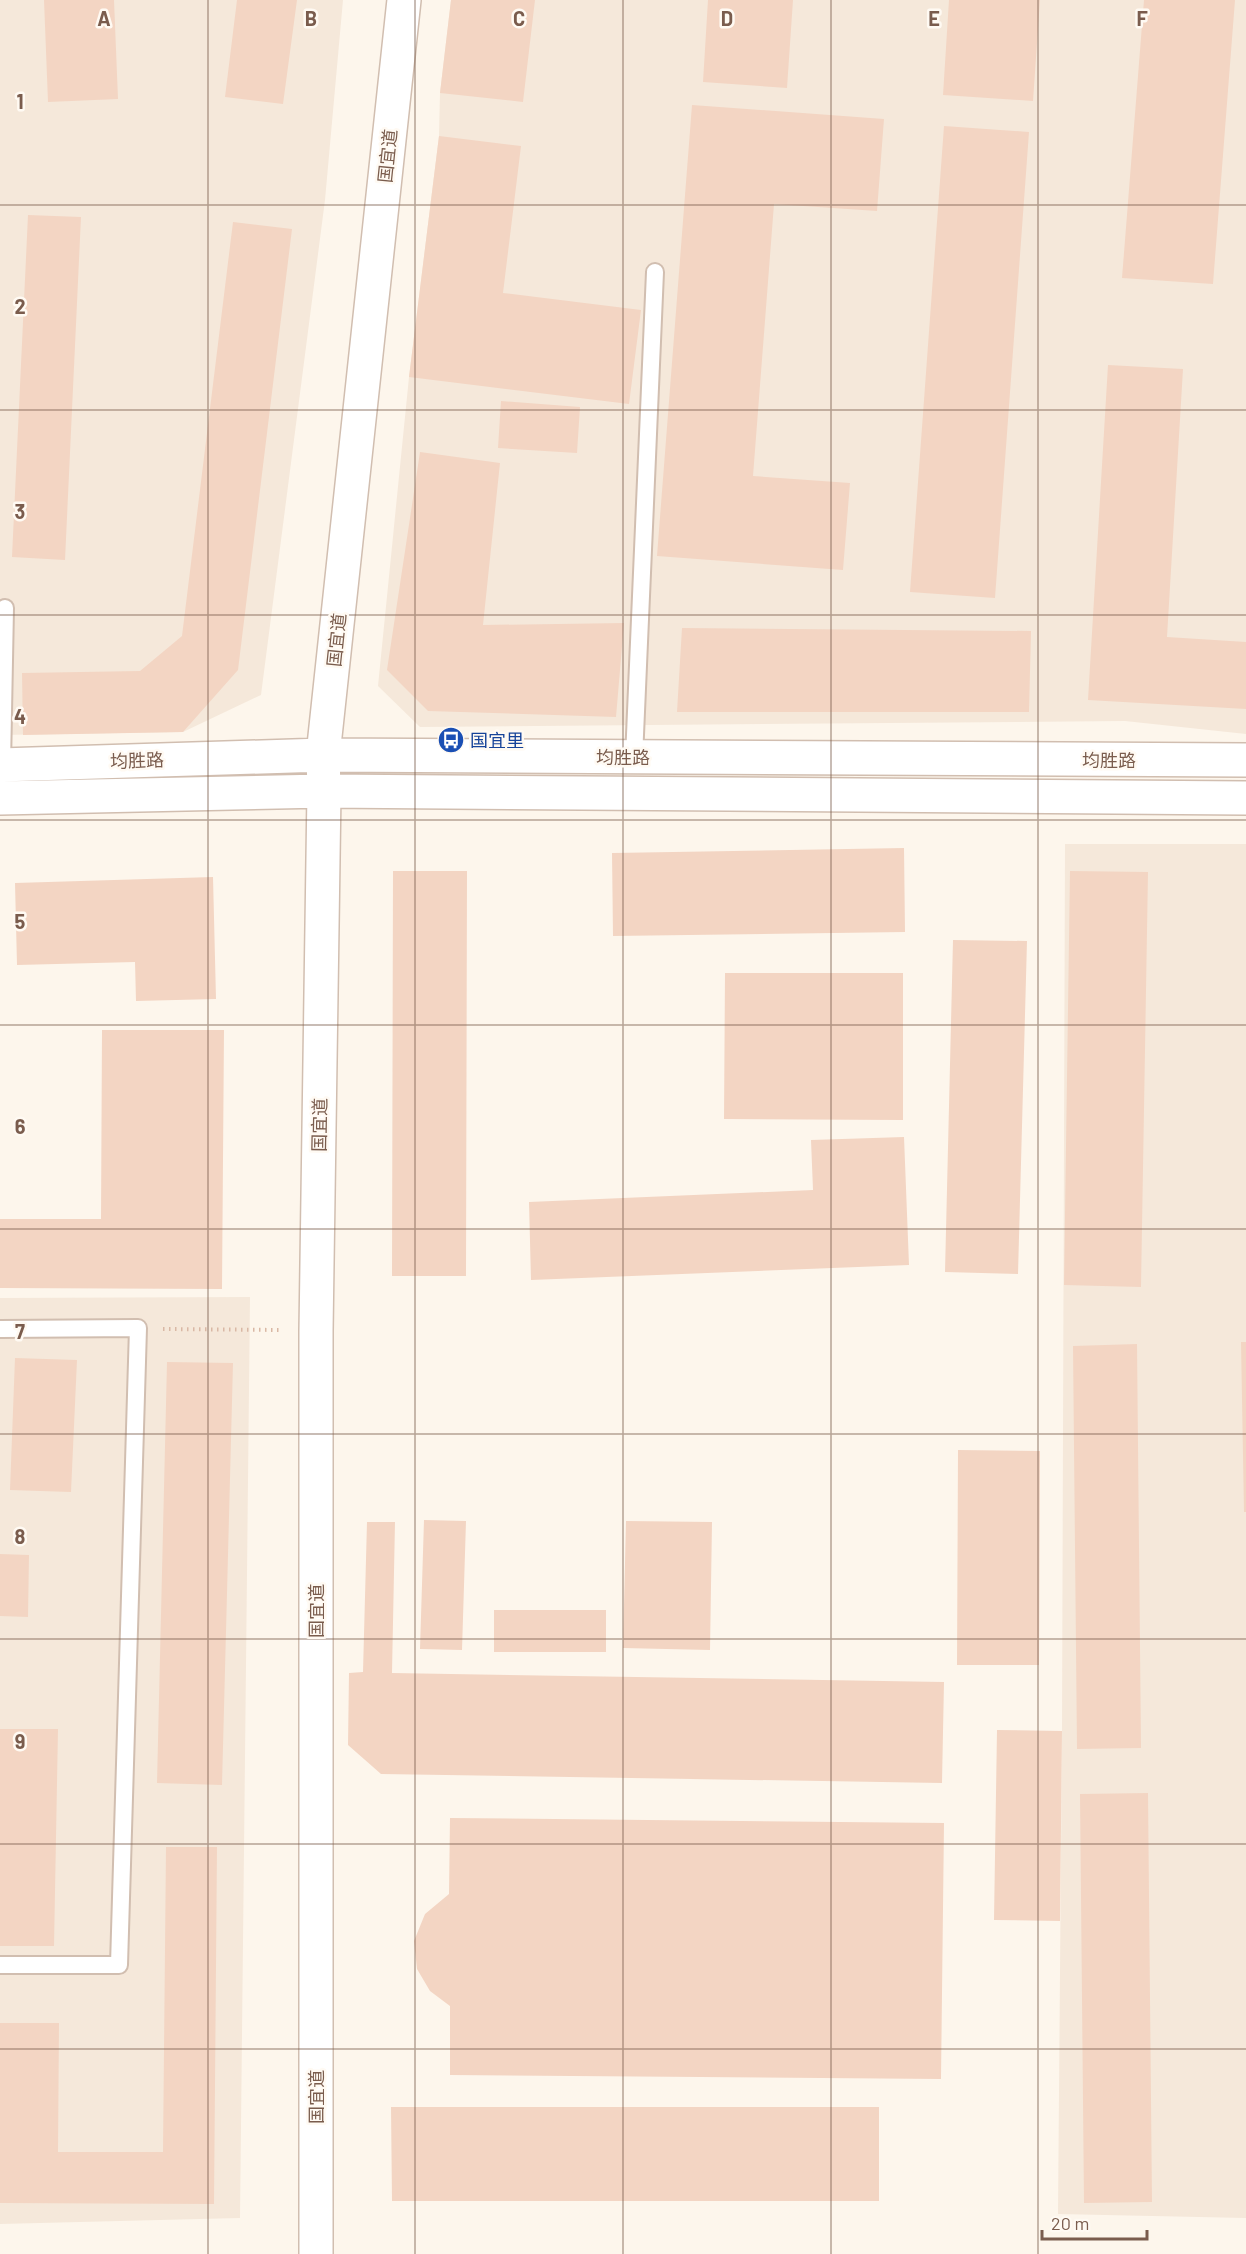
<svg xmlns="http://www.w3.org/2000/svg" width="1246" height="2254" font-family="Barlow,'Noto Sans SC',sans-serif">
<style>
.residential{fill:#f5e8da}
.building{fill:#f3d5c3}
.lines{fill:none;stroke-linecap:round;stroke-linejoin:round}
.service-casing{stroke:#d1beb0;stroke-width:20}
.tertiary-casing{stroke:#d1beb0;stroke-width:36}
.path{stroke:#d9b8a5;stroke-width:4;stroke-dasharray:1.5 4.5;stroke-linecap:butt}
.service{stroke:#fff;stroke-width:16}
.tertiary{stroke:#fff;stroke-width:33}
.grid{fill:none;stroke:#7a5c4d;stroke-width:1.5;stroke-opacity:0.55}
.labels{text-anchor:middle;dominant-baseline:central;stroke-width:5;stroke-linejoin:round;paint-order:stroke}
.street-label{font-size:18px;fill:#7a5c4d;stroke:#fffaf3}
.transit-label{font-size:18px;fill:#164399;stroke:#fffaf3;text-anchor:start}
.grid-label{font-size:20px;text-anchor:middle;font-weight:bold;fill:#7a5c4d;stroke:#fffaf3;stroke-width:5;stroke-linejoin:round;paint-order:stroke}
</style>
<rect width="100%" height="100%" fill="#fdf6ec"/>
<path class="residential" d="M0,0H343L325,200L261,695L183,732L0,735Z
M451,0H1246V734L1125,721L420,727L378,686L409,377L439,136L440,93Z
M1065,844H1246V2218L1058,2214L1062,1731Z
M250,1297L240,2218L0,2224V1298Z"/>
<path class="building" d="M44,0H114L118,99L48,102Z
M237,0H297L283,104L225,97Z
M451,0H535L523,102L440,93Z
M708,0H793L787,88L703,82Z
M949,0H1040L1033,101L943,95Z
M1144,0H1235L1213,284L1122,278Z
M692,105L884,119L877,211L774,204L753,476L850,483L843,570L657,556Z
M944,126L1029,132L995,598L910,592Z
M439,136L521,146L503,293L641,310L629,404L409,377Z
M28,215L81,217L65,560L12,557Z
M233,222L292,229L238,670L183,732L23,735L22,673L140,671L182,636Z
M1108,365L1183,369L1167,637L1246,642V709L1088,700Z
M501,401L580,407L577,453L498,448Z
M420,452L500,463L483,625L624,623L616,717L428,711L387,670Z
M682,628L1031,631L1029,712H677Z
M904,848L905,932L613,936L612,853Z
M393,871H467L466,1276H392Z
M1070,871L1148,872L1141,1287L1064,1285Z
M213,877L216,999L136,1001L135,962L17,965L15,883Z
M953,940L1027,941L1018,1274L945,1272Z
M725,973H903V1120L724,1119Z
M102,1030H224L222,1289L0,1288V1219H101Z
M904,1137L909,1265L531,1280L529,1202L813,1190L811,1140Z
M1241,1342H1246V1512H1244Z
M1137,1344L1141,1748L1077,1749L1073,1346Z
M15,1358L77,1360L71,1492L10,1490Z
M167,1362L233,1363L222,1785L157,1783Z
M958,1450L1040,1451L1039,1665H957Z
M424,1520L466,1521L462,1650L420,1649Z
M626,1521L712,1522L710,1650L623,1648Z
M367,1522H395L392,1673L944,1682L942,1783L381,1774L348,1745L349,1673L363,1672Z
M0,1554L29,1555L28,1617L0,1616Z
M494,1610H606V1652H494Z
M0,1729H58L54,1946H0Z
M997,1730L1062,1731L1060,1921L994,1920Z
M1148,1793L1152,2202L1084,2203L1080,1794Z
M450,1818L944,1823L941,2079L450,2075V2006L430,1991L417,1969L414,1941L425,1914L449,1894Z
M166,1847H217L214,2204L0,2203V2023H59L58,2152H163Z
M391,2107H879V2201H392Z"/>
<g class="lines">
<defs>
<path id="service" d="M634,758L655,272
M2,765L5,608
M0,1329L138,1328L119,1965H0"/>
<path id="tertiary" d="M0,765L323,755L1246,760
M0,798L324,791L1246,798
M316,2254V1331L324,791L323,755L404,0"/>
</defs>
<use href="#service" class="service-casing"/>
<use href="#tertiary" class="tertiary-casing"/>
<path class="path" d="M163,1329L281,1330"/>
<use href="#service" class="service"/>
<use href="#tertiary" class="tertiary"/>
</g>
<path class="grid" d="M208,0V2254M415,0V2254M623,0V2254M831,0V2254M1038,0V2254M0,205H1246M0,410H1246M0,615H1246M0,820H1246M0,1025H1246M0,1229H1246M0,1434H1246M0,1639H1246M0,1844H1246M0,2049H1246"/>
<defs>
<symbol id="bus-disc" viewBox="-11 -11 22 22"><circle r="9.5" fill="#1a4fb4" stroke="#fffaf3"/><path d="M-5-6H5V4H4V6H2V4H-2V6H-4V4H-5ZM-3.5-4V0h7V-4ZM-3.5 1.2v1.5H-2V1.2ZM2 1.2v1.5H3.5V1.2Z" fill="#fff"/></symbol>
</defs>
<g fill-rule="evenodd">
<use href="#bus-disc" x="436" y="725" width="30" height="30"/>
</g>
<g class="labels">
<g class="street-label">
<text transform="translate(387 156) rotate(-84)">国宜道</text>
<text transform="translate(336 640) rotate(-84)">国宜道</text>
<text x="623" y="757">均胜路</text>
<text transform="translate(137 760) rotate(-2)">均胜路</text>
<text x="1109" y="760">均胜路</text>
<text transform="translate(319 1125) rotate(-89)">国宜道</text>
<text transform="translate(316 1611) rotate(-90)">国宜道</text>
<text transform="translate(316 2097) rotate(-90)">国宜道</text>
</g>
<g class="transit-label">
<text x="470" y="740">国宜里</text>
</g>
</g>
<g class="grid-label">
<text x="104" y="26">A</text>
<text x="311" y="26">B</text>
<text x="519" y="26">C</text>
<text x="727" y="26">D</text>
<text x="934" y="26">E</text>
<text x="1142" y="26">F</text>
<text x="20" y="109">1</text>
<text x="20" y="314">2</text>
<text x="20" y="519">3</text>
<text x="20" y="724">4</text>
<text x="20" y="929">5</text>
<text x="20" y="1134">6</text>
<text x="20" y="1339">7</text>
<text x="20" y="1544">8</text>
<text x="20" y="1749">9</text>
</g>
<path d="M1042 2230v9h105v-9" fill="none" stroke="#7a5c4d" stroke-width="3"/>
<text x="1051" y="2230" font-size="18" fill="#7a5c4d" stroke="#fffaf3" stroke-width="4.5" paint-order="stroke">20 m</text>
</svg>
